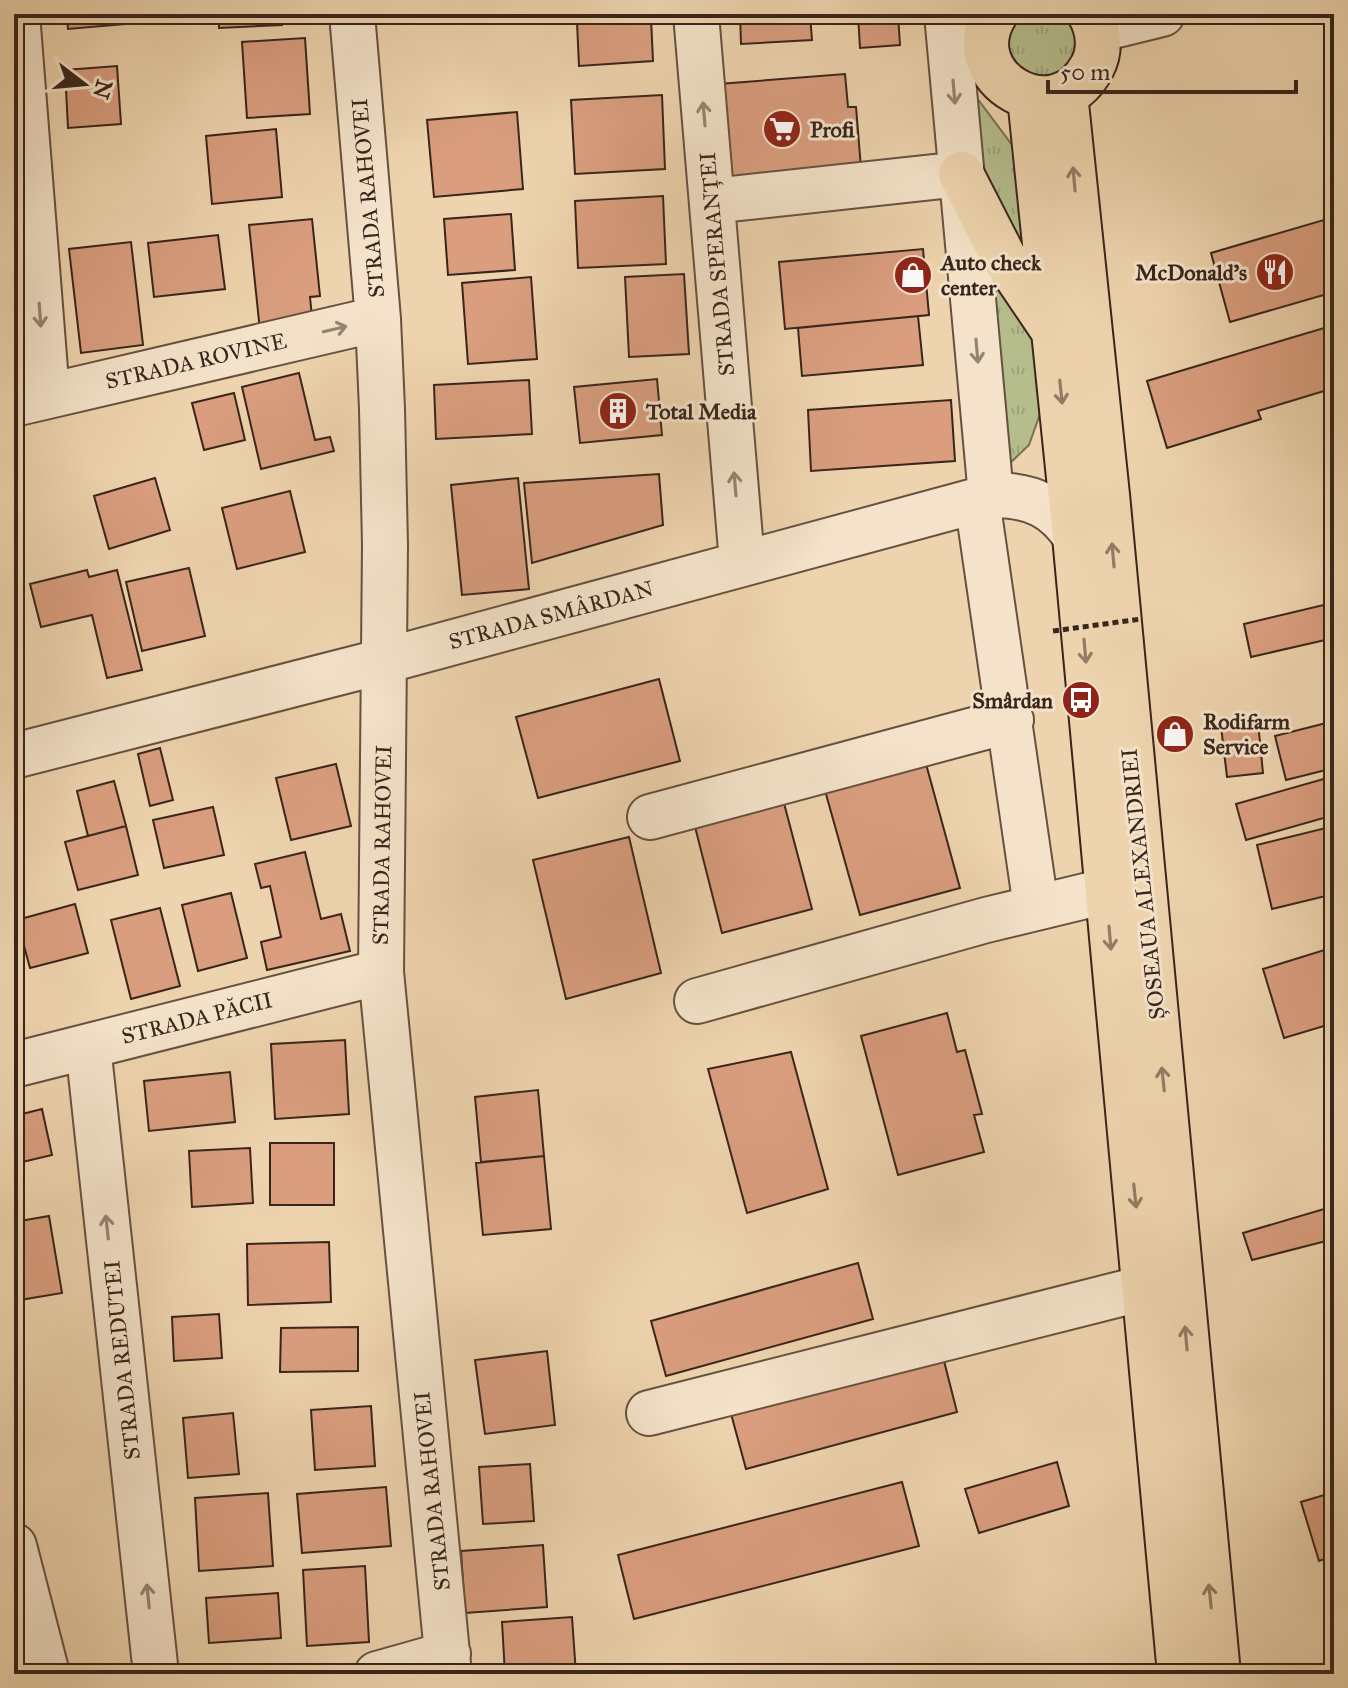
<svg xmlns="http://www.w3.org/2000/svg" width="1348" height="1688" font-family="'IM FELL Great Primer',serif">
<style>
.grass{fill:url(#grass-tufts);stroke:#767154;stroke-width:2}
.building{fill:#da9e7f;stroke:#38251c;stroke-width:2}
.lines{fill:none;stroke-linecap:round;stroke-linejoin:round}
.minor-casing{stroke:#665140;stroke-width:48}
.major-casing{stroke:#38251c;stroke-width:48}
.minor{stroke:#f4e3ca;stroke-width:44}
.major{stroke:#eed4ae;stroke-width:44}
.path-bridge{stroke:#38251c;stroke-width:5;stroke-dasharray:6 4;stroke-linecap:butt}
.oneway{stroke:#968473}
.oneway2{stroke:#937c65}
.labels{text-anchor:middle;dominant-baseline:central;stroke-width:6;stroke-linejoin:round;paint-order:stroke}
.poi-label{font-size:22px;font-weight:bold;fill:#38251c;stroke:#f4e3ca;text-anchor:start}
.street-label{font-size:22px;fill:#38251c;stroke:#f4e3ca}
</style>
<defs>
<pattern id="grass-tufts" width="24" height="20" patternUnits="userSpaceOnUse" patternTransform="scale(2)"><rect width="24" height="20" fill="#b5bd8d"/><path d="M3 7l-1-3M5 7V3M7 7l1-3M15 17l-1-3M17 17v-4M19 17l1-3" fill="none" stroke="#9ca279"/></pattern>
</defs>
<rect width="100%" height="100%" fill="#eed4ae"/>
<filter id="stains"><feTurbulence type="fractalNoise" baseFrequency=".0025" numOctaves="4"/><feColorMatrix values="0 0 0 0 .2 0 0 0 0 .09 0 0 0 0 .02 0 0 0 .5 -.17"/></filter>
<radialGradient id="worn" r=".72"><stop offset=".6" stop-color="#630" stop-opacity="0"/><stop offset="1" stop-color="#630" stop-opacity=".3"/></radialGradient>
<path class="grass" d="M1017,14H1068L1076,25V62L1045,82L1012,67L1005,31Z
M971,90L1015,149L1041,411L1029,445L1007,466Z"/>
<path class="building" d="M67,14H136V23L68,29Z
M219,14H281L282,25L219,28Z
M740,14H810L812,40L741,44Z
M858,14H898L900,45L860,48Z
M651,18L653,61L579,66L577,22Z
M305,38L310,114L247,118L242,42Z
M117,66L121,124L68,128L65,70Z
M845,74L848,107H856L862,180L727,185L719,84Z
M662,95L665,169L575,174L571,100Z
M517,112L523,189L434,197L427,120Z
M276,129L282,197L212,204L206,136Z
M663,196L666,264L578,268L575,201Z
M511,214L515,270L448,275L444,219Z
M1334,217V292L1230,322L1211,253Z
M312,219L320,296L310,297L312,317L260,331L249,225Z
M218,235L225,289L154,297L148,243Z
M131,242L143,345L81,353L69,249Z
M923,249L929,315L785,329L779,262Z
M684,274L689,354L629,357L625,277Z
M531,277L537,359L468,364L462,283Z
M918,316L923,365L802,376L798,328Z
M1334,325V388L1258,411L1261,419L1167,448L1147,381Z
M299,373L315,440L330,437L334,451L261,469L242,387Z
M657,379L662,435L580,443L574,387Z
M529,380L532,434L436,439L434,385Z
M234,393L245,440L204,450L192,403Z
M951,400L955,461L811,471L808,410Z
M659,474L663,525L532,563L524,483Z
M155,478L170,530L109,549L94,496Z
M518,478L529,589L462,595L451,485Z
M290,491L305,552L237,569L222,508Z
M189,568L205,636L142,651L126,582Z
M87,570L89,577L117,570L142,670L107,678L92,615L41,627L30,584Z
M1332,603L1334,638L1251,657L1244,624Z
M659,679L680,761L538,798L516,717Z
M1334,721V768L1286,780L1275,736Z
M1258,722L1263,773L1227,777L1221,726Z
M160,748L173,800L150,806L138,754Z
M923,753L960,888L860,915L822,780Z
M336,764L351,826L291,840L276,778Z
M1334,776V815L1246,840L1236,804Z
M114,781L126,826L88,836L77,791Z
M781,792L812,909L722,933L692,815Z
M213,807L224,855L164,868L153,820Z
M126,826L138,875L78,890L65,842Z
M1334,826V894L1272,909L1257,845Z
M14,827L22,863L14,865Z
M629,837L661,973L566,999L533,860Z
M305,852L321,919L341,914L350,951L267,970L261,942L281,937L270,886L261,888L255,864Z
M231,893L247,958L198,971L182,905Z
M75,904L88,953L30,968L17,920Z
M160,908L180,986L131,999L111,920Z
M1334,947V1023L1284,1038L1263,969Z
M947,1013L957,1052L965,1050L982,1114L974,1115L984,1152L898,1175L861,1036Z
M345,1040L349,1114L275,1119L271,1044Z
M791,1052L828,1189L747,1213L708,1069Z
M230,1072L235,1122L149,1131L144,1081Z
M538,1090L544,1156L481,1162L475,1097Z
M42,1109L52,1155L14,1164V1116Z
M270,1143H334V1205H270Z
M250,1148L253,1203L192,1207L189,1151Z
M544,1156L551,1229L483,1235L476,1163Z
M1334,1206V1239L1252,1260L1243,1233Z
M49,1216L62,1293L14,1301V1222Z
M329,1242L331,1302L248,1305L247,1244Z
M858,1263L873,1319L666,1376L651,1321Z
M219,1314L222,1358L174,1361L172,1317Z
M358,1327V1371L280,1372L281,1328Z
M547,1351L555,1425L485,1434L475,1360Z
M942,1353L957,1412L746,1469L730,1410Z
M371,1406L375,1466L315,1470L311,1410Z
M233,1413L239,1474L188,1478L183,1418Z
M1057,1462L1069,1506L979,1533L965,1489Z
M530,1464L534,1521L483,1524L479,1467Z
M902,1482L919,1546L634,1619L618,1555Z
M386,1487L391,1546L302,1553L297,1494Z
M1334,1492V1556L1319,1561L1301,1502Z
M268,1493L273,1566L199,1571L195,1498Z
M543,1545L547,1607L465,1613L461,1551Z
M365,1566L369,1642L307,1646L303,1570Z
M278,1593L281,1638L209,1643L206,1598Z
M572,1617L576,1674H505L502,1622Z"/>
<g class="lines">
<defs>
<path id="minor" d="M17,14L47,395
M352,14L378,319L382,409L385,545L381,972L449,1674
M696,14L742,562
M947,14L991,496
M1097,30L1162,14
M712,201L961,174
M14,404L378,319
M977,500L1036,907
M14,756L384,661L997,495C1032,496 1055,506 1075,536
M650,817L1011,720
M697,1001L986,920L1106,891
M88,1046L156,1674
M14,1065L381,972
M649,1413L1144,1288
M14,1546L47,1674
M377,1674L448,1654"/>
<path id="major" d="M995,14C956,78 1055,136 1092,67C1101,51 1099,30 1090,14
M1065,94L1107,495L1218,1674
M1030,97L1075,536L1180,1674
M961,174L1003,256L1053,330"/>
</defs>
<use href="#minor" class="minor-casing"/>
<use href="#major" class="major-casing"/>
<use href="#minor" class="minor"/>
<use href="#major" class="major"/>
<path class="path-bridge" d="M1053,631L1141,619"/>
</g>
<defs><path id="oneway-shaft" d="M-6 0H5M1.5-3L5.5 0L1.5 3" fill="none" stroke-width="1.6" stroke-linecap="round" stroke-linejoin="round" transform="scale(2)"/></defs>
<g class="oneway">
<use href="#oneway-shaft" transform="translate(954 92) rotate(85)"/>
<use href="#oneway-shaft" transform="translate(704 114) rotate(-95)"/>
<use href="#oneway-shaft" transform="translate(40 315) rotate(86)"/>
<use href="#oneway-shaft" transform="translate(335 329) rotate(-13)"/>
<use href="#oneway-shaft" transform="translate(977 351) rotate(85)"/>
<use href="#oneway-shaft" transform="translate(735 484) rotate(-95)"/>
<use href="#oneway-shaft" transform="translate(107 1227) rotate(-96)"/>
<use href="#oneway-shaft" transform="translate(148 1596) rotate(-96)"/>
</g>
<g class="oneway2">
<use href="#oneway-shaft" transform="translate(1074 179) rotate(-95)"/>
<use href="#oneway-shaft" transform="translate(1061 392) rotate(84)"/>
<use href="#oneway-shaft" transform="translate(1113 555) rotate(-95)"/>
<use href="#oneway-shaft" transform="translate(1085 651) rotate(85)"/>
<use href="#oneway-shaft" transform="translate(1110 938) rotate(85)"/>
<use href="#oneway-shaft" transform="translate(1163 1079) rotate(-96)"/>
<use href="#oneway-shaft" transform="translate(1135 1196) rotate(84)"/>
<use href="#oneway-shaft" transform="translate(1186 1338) rotate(-95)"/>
<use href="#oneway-shaft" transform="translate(1210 1596) rotate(-96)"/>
</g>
<defs>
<symbol id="supermarket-disc" viewBox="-11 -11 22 22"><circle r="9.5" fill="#8f2418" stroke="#f4e3ca"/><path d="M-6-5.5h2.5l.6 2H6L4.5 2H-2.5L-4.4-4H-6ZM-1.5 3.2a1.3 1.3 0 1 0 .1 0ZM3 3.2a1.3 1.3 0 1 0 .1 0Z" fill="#fff"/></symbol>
<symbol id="restaurant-disc" viewBox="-11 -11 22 22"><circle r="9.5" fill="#8f2418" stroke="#f4e3ca"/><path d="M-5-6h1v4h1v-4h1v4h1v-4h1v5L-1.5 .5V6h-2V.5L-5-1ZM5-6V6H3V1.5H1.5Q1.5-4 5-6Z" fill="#fff"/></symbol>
<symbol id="shop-disc" viewBox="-11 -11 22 22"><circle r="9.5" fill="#8f2418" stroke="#f4e3ca"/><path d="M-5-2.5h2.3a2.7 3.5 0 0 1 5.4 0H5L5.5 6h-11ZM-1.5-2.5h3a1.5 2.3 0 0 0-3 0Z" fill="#fff"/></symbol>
<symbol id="building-disc" viewBox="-11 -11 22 22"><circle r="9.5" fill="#8f2418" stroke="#f4e3ca"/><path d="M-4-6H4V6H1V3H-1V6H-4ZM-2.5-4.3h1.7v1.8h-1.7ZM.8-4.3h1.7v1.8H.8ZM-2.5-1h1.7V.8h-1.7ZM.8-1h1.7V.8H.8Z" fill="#fff"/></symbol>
<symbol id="bus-disc" viewBox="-11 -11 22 22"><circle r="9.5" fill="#8f2418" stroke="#f4e3ca"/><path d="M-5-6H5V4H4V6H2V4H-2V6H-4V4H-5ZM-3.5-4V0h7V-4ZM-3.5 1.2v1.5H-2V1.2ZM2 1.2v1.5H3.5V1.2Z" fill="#fff"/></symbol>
</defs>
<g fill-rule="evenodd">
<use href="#supermarket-disc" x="760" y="107" width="44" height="44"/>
<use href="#restaurant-disc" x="1253" y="250" width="44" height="44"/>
<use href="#shop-disc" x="891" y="253" width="44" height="44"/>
<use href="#building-disc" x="596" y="389" width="44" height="44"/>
<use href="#bus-disc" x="1059" y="678" width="44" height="44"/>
<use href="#shop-disc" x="1153" y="712" width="44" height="44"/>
</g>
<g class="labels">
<g class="poi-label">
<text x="810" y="129">Profi</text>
<text x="941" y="262">Auto check<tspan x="941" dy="25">center</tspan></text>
<text x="1247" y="272" text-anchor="end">McDonald's</text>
<text x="646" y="411">Total Media</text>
<text x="1053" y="700" text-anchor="end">Smârdan</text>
<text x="1203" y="721">Rodifarm<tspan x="1203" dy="25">Service</tspan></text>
</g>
<g class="street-label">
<text transform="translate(368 198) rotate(-95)">STRADA RAHOVEI</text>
<text transform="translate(717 264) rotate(-95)">STRADA SPERANȚEI</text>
<text transform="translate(196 361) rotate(-13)">STRADA ROVINE</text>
<text transform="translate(551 615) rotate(-15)">STRADA SMÂRDAN</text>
<text transform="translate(382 845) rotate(-89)">STRADA RAHOVEI</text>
<text transform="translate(1143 884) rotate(-96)">ȘOSEAUA ALEXANDRIEI</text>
<text transform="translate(197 1018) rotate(-14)">STRADA PĂCII</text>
<text transform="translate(122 1360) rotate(-96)">STRADA REDUTEI</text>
<text transform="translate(432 1491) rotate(-96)">STRADA RAHOVEI</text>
</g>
</g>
<rect width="1348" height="1688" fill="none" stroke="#eed4ae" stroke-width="48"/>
<rect x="16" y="16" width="1316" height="1656" fill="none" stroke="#38251c" stroke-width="4"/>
<rect x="24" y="24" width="1300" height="1640" fill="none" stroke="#38251c" stroke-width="2"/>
<g transform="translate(84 84) rotate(106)" stroke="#f4e3ca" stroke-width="6" paint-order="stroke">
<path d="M0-6L14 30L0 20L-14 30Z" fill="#38251c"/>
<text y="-12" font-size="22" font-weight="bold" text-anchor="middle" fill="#38251c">N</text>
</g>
<path d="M1048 80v12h248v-12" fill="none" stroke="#38251c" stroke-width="4"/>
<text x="1060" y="80" font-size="24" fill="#38251c" stroke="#f4e3ca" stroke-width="6" paint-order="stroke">50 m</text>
<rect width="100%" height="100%" filter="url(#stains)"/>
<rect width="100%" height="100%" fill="url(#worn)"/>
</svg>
